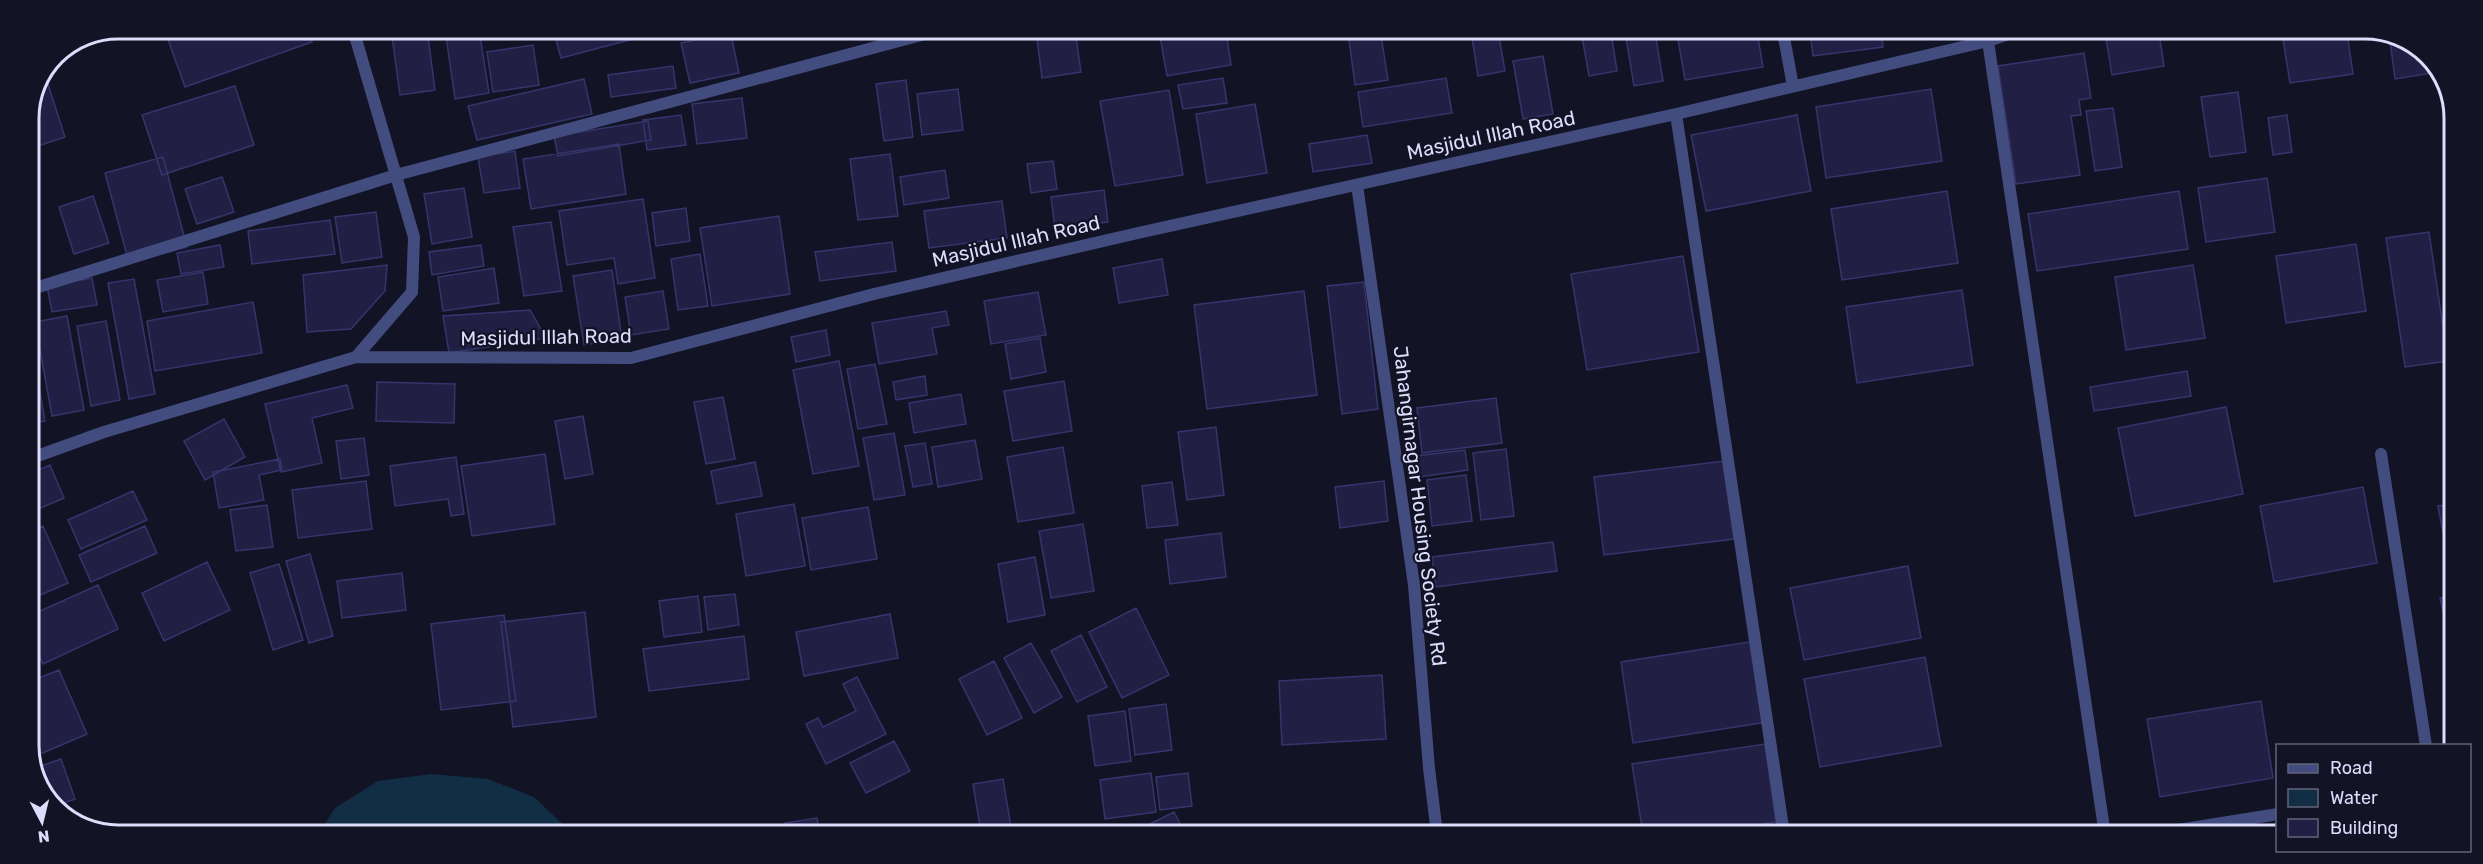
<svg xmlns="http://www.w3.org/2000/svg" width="2483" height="864" font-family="Rubik,sans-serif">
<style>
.water{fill:#122e44}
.building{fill:#212044;stroke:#35356d;stroke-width:1.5}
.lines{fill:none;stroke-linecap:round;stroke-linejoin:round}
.minor{stroke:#434c7f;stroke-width:12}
.labels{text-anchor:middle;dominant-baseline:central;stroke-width:4.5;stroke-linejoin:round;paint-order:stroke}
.street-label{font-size:20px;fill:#dbddfb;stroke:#121325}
.rim{fill:none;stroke:#dbddfb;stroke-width:3}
</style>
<rect width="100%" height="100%" fill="#121325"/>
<path class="water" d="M431,774L488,779L534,797L571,832L320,831L335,808L378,781Z"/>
<path class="building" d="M183,29H307L312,42L185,87L166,34Z
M391,29H427L435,90L400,95Z
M445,29H479L489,93L455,99Z
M553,29L667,30L561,58Z
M698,30H730L739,73L690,83L681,43L700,39Z
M849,30H892L850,36Z
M1036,30H1075L1081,72L1042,78Z
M1159,31H1226L1231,65L1167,76Z
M1471,31H1498L1505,71L1478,76Z
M1581,31L1611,32L1617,71L1589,76Z
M1625,32H1655L1663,81L1634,86Z
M1692,32H1757L1763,67L1685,80L1677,34Z
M1810,32H1881L1883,47L1813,56Z
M2137,33H2159L2164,66L2112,75L2106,38Z
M2282,33H2347L2353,74L2290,83Z
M2389,33H2394L2436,63L2439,72L2395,79Z
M1381,35L1388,80L1355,85L1349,40Z
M533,45L539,85L493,92L487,52Z
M2084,53L2091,98L2079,100L2081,115L2071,116L2080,175L2016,184L1998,66Z
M1543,56L1553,114L1523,119L1513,61Z
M673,66L676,88L611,97L608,75Z
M45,75L65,137L29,149V112Z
M1223,78L1227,103L1183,109L1178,85Z
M1446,78L1452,113L1363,127L1358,92Z
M584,79L592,114L477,140L468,106Z
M906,80L913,137L884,141L876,84Z
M235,86L254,145L162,175L142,115Z
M958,89L963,130L922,135L917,94Z
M1931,89L1942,161L1826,178L1816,107Z
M1169,90L1183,175L1115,186L1100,101Z
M2238,92L2246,152L2210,157L2201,97Z
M742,98L747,138L697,144L692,104Z
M1255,104L1267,173L1207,183L1196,114Z
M2113,108L2122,167L2095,171L2086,111Z
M681,115L686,145L647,150L643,120Z
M1797,115L1811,191L1706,211L1691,135Z
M2287,115L2292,152L2273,155L2268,118Z
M648,121L651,140L558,156L554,136Z
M1367,135L1372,163L1313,172L1309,144Z
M619,144L626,194L531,209L523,159Z
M515,151L520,188L484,193L478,157Z
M890,154L898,216L858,220L850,159Z
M163,157L187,247L129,263L105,173Z
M1053,161L1057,189L1031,193L1027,164Z
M945,170L949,198L904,205L900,177Z
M222,177L234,212L197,224L185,189Z
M2267,178L2275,232L2206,242L2198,188Z
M464,188L472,237L432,244L424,194Z
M1104,190L1108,222L1055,229L1051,197Z
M1947,191L1958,263L1842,280L1831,209Z
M2179,191L2188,249L2037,271L2028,214Z
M93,196L109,243L74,254L59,207Z
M643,199L655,278L618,284L614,258L567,265L559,211Z
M1002,201L1007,238L929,248L924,211Z
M686,208L690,241L656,246L652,213Z
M376,212L382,257L342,263L335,217Z
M779,216L790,294L712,306L700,228Z
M330,220L335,254L252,264L248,231Z
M551,222L562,291L524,296L513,227Z
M2429,232L2448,361L2405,367L2386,238Z
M892,242L896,271L820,281L815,252Z
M2356,244L2366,311L2286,323L2276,256Z
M220,245L224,267L181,274L177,253Z
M481,245L484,266L432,275L429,252Z
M700,254L708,306L678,310L671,259Z
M1683,256L1699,352L1587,370L1571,274Z
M1162,259L1168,295L1119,303L1113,268Z
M387,265L385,291L351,329L307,332L303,275Z
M2193,265L2205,338L2126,350L2115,277Z
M494,268L499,303L443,311L438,277Z
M612,270L622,339L584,345L573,276Z
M203,272L208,304L163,312L157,280Z
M92,278L97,305L52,312L47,286Z
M134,279L155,394L129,399L108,283Z
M1364,282L1378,409L1342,414L1327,286Z
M1962,290L1973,365L1857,383L1846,307Z
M663,291L669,329L631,335L625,297Z
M1304,291L1317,395L1207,409L1194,305Z
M1038,292L1046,335L991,344L984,301Z
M253,302L262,353L155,371L147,321Z
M530,310L546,338L449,353L443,316Z
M946,311L949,325L932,328L937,354L879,364L872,323Z
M67,316L84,410L52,416L35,322Z
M106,321L120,400L91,406L77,326Z
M29,329L45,421L29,423Z
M826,330L830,355L796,362L791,337Z
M1040,338L1046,372L1011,379L1005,344Z
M839,361L859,466L813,474L793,370Z
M875,364L887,424L858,429L847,369Z
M2187,371L2191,396L2094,411L2090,387Z
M925,376L927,395L896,400L893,382Z
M1064,381L1072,431L1013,441L1004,391Z
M377,382L455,384L454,423L376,421Z
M347,385L353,408L312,418L322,463L281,472L265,404Z
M961,394L966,424L914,433L909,403Z
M723,397L735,459L706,464L694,402Z
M1496,398L1502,443L1422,453L1417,408Z
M2226,407L2243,494L2135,516L2118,428Z
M583,416L593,474L565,479L555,421Z
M224,419L245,457L205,480L184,441Z
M1216,427L1224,495L1187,500L1178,432Z
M894,433L905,495L874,500L863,438Z
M364,438L369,475L341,479L336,441Z
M975,440L982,479L938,487L932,447Z
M925,443L932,484L913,487L905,446Z
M1063,447L1074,513L1018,522L1007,457Z
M1506,449L1514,516L1481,520L1473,453Z
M1465,450L1468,470L1419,477L1415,456Z
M545,454L555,524L472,536L461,466Z
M456,457L464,514L451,516L448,499L395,506L390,466Z
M280,459L282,470L259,475L264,500L219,508L213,472Z
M1724,461L1734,539L1604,555L1594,477Z
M755,462L762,496L717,504L711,471Z
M50,465L64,498L29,513V474Z
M1466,475L1472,521L1432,526L1427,480Z
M366,481L372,529L298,538L292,490Z
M1384,481L1388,521L1340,528L1335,487Z
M1172,482L1178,525L1147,528L1142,486Z
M2363,487L2377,563L2274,582L2260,506Z
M133,491L147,520L81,549L68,520Z
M794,504L805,566L746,576L736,514Z
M2452,504L2451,570H2450L2438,506Z
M267,505L273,547L236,551L230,510Z
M868,507L877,559L811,570L802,518Z
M1083,524L1094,591L1051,598L1039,531Z
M43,526L68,583L31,599L29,594V532Z
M145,526L157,553L91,582L79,555Z
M1221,533L1226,577L1170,584L1165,540Z
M1553,542L1557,571L1436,587L1432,557Z
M310,554L333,636L309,643L286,561Z
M1035,557L1045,615L1008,622L998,564Z
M207,562L230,610L164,641L142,593Z
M279,564L303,640L273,650L250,573Z
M1908,566L1921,638L1804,660L1790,588Z
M402,573L406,610L342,618L337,581Z
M98,585L118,629L43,664L29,633V616Z
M735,594L739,625L708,630L704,597Z
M698,596L702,632L664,637L659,601Z
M2451,596V648L2440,598Z
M1136,608L1169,675L1122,698L1089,632Z
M585,612L596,717L513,727L501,622Z
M890,614L898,658L804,676L796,632Z
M504,615L516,701L441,710L431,624Z
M1081,635L1107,687L1077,702L1051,651Z
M744,636L749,679L649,691L643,649Z
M1755,641L1767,722L1633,743L1621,662Z
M1031,643L1062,697L1034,713L1004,658Z
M1925,657L1941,746L1820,767L1804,679Z
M994,661L1022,718L987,735L959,679Z
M59,670L87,734L31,758L29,753V682Z
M1382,675L1386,739L1282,745L1279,681Z
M857,677L886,734L826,764L806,724L818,718L823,727L856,711L843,684Z
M2261,701L2273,778L2160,797L2147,719Z
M1166,704L1172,750L1135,755L1129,709Z
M1125,711L1131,761L1095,766L1088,716Z
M894,741L910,771L866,793L850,763Z
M1765,744L1776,822L1696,834H1643L1632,764Z
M61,759L75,799L55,806L47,801L35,768Z
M1151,773L1156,812L1105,819L1100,780Z
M1188,773L1192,806L1160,810L1156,777Z
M1003,779L1012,833H981L973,784Z
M1174,812L1185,833H1132Z
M817,818L819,832H787L785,823Z
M2278,832V835H2251Z"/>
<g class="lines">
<path class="minor" d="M353,29L414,237L412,292L356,357
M1783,32L1793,86
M1988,41L2105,835
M1676,114L1784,834
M1357,185L1414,585L1429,768L1437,834
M29,290L396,175L940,30
M2381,454L2426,746
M29,459L104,432L356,357L631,358L874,294L1138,233L1676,114L1988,41L2014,32
M2147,835L2278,814"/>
</g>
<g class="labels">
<g class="street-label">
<text transform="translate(1491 135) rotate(-12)">Masjidul Illah Road</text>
<text transform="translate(1016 241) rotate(-13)">Masjidul Illah Road</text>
<text transform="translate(546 337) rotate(-1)">Masjidul Illah Road</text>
<text transform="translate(1420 506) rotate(83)">Jahangirnagar Housing Society Rd</text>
</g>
</g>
<path d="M0 0H2483V864H0ZM118 39H2365A79 79 0 0 1 2444 118V746A79 79 0 0 1 2365 825H118A79 79 0 0 1 39 746V118A79 79 0 0 1 118 39Z" fill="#121325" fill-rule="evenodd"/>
<path class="rim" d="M118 39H2365A79 79 0 0 1 2444 118V746A79 79 0 0 1 2365 825H118A79 79 0 0 1 39 746V118A79 79 0 0 1 118 39Z"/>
<rect x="2276" y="744" width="195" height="108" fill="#121325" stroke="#62647b" stroke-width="1.5"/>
<rect x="2288" y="764" width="30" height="9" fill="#434c7f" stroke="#62647b" stroke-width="1.5"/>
<text x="2330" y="774" font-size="18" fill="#dbddfb">Road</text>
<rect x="2288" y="789" width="30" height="18" fill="#122e44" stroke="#62647b" stroke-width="1.5"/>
<text x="2330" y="804" font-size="18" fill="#dbddfb">Water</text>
<rect x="2288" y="819" width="30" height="18" fill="#212044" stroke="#62647b" stroke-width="1.5"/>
<text x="2330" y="834" font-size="18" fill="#dbddfb">Building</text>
<g transform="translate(42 822) rotate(173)" stroke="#121325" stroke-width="4.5" paint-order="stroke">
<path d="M0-4.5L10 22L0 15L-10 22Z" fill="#dbddfb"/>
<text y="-9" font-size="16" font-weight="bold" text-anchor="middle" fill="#dbddfb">N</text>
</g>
</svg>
